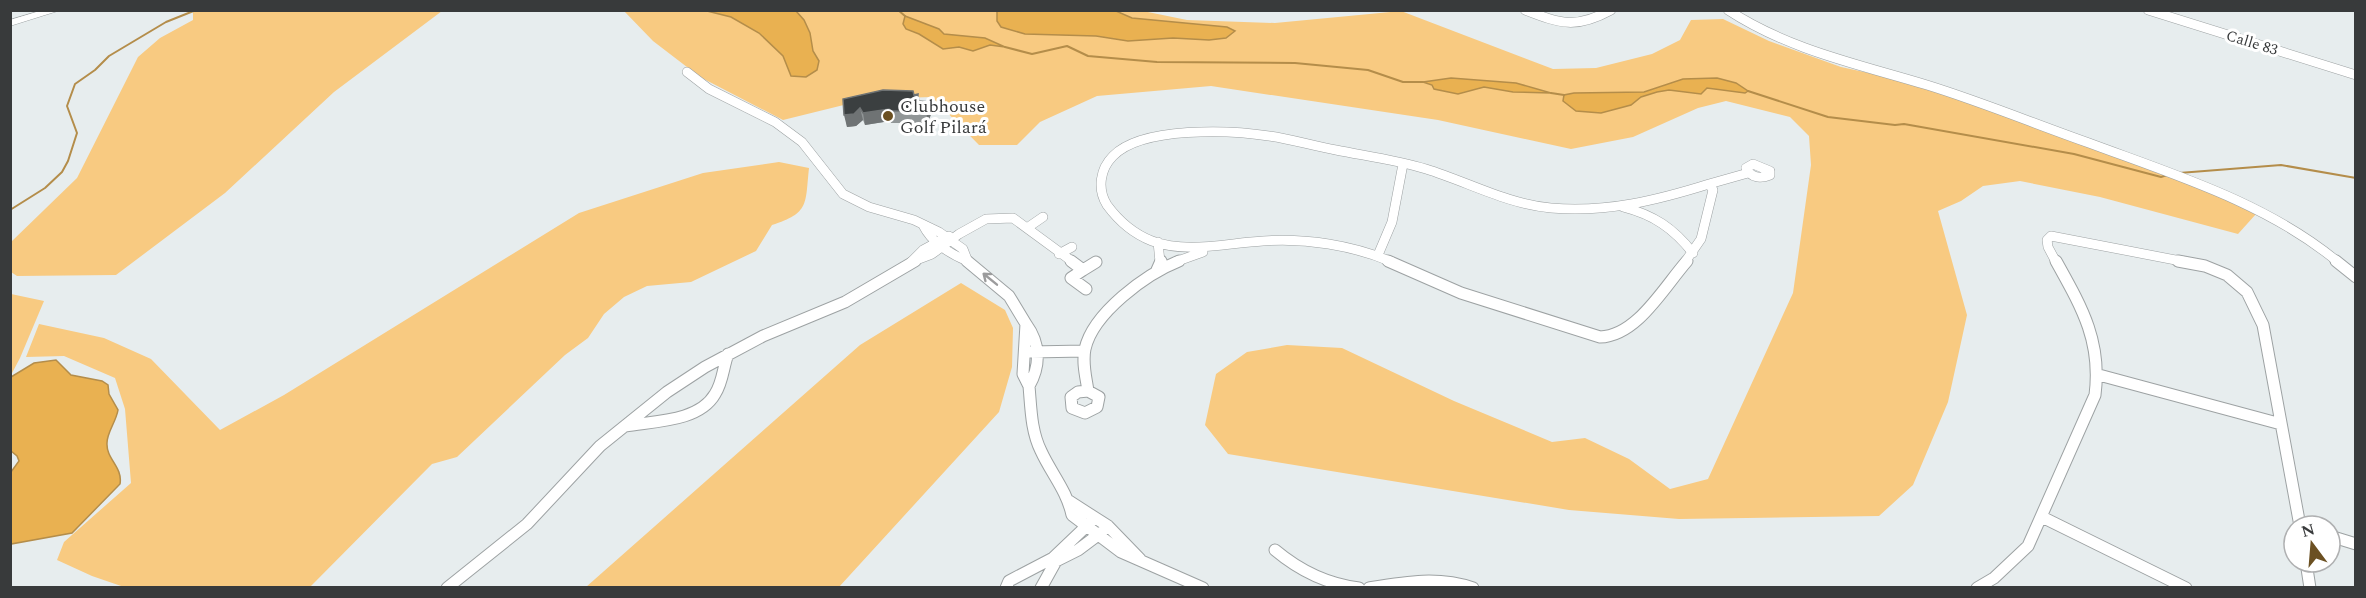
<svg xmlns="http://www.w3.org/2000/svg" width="2366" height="598" font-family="Spectral,serif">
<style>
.green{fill:#f8ca81}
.water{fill:#e9b151;stroke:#b48d4a;stroke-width:1.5}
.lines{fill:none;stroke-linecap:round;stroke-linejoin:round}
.stream{stroke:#b48d4a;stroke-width:2}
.minor-far1-casing{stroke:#9da2a3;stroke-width:10}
.minor-casing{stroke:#9da2a3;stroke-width:13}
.tertiary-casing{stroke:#9da2a3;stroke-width:1}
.minor-far1{stroke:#fff;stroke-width:9}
.minor{stroke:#fff;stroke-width:11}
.tertiary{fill:#fff;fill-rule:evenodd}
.wall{fill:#919697}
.shaded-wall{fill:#6f7374}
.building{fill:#3b3f40;stroke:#6f7374;stroke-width:1.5}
.oneway{stroke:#9c9c9d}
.poi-dot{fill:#6b5022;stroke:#fff;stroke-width:2}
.labels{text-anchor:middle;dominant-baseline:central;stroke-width:6;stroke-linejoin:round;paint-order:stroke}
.far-street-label{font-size:15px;fill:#383a3b;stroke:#fff}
.poi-label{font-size:18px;fill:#383a3b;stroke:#fff;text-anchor:start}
</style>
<rect width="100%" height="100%" fill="#e7edee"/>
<path class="green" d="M1138,10L1187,20L1275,23L1401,11L1553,69L1596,68L1652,54L1680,40L1691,20L1723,19L1769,41L1841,67L1901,80L1979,106L2194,185L2256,214L2238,234L2100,197L2020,181L1983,186L1961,201L1938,211L1967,315L1948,402L1913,485L1879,516L1679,519L1569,510L1228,454L1205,425L1216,374L1247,352L1287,345L1342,348L1454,401L1552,442L1585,438L1629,459L1670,489L1708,479L1793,293L1811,165L1809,136L1790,117L1726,101L1698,108L1633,137L1571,149L1438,120L1211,86L1097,96L1040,122L1017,145H979L932,97L868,99L783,120L700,77L653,41L624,11Z
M193,11H442L334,92L225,193L116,275L17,276L11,272V242L77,178L138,57L160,38L193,20Z
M779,162L809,168C805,204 810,213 772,225L756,251L691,282L647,286L624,297L604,314L588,338L565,355L457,457L432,464L310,587H124L92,576L57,560L64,542L131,483L125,409L115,378L64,356L26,357L39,324L104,338L151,359L220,430L284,395L579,213L703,173Z
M961,283L1005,310L1013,328L1012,367L999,412L839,587H586L860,345Z
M11,294L44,301L20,358L11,375Z"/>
<path class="water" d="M997,10L1116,11L1132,18L1227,27L1235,31L1226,38L1209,40L1173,38L1128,41L1096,36L1025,34L1001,27L997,21Z
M707,11H796L804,20L810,33L813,51L819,61L817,70L806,77L791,76L783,56L759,33L731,17Z
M905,16L939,29L944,34L985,38L1005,47L990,45L973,51L959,47L943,49L919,34L906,29L903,24Z
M1451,78L1516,83L1551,93L1513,92L1484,87L1458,94L1434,89L1432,85L1423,82Z
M1717,78L1736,83L1748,91L1745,93L1707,88L1701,94L1669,90L1657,92L1641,97L1631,105L1601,113L1576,111L1563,101L1564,95L1574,93L1644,92L1683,79Z
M56,360L71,375L102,381L108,385L109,394L118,410C116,422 107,432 107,443C106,459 123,467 120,484L72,533L11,544V472L19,461L17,456L11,451V377L34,363Z"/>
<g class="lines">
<path class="stream" d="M898,10L905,16
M1005,47L1032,54L1067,46L1088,56L1157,62L1295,63L1368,70L1403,82H1423
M1748,91L1828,117L1895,125L1904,124L2074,154L2161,177L2167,175
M1551,93L1564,95
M2179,173L2281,165L2356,178
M10,210L45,188L62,172L68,161L77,133L67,106L75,84L95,70L109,56L166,22L196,10"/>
<defs>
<path id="minor-far1" d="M1525,10C1561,24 1576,29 1611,10
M1728,10C1789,50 1858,64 1927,85C1982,102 2035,124 2089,143C2175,175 2267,203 2338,262
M2148,10L2356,75
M687,72L709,89L775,122L802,142L843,194L869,207L914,220L939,232L963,249L968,262
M1753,164L1770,171V175C1760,179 1751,178 1746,168Z
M1709,184L1748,173
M1623,207C1654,215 1673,228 1693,253
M923,225C932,243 949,253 967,261
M1027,228L1043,217
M1158,242L1160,262
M1059,254L1072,247
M1378,255L1392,222L1403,164
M911,262L923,250L949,236
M911,262L932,254L959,234L986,219L1013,218L1073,262
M1175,262L1203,252
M1392,262C1352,245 1306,238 1263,241C1227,243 1187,254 1152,241C1134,234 1118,220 1107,205C1097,189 1100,169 1113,156C1142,126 1231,130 1269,136C1291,139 1313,146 1336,150C1366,156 1397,160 1426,169C1468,182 1507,204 1551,208C1606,213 1658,200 1709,184
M1685,262L1701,239L1713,190L1709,184
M2056,262L2048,247L2047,240L2051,236L2186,262"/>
<path id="minor" d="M967,261L1009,296L1026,324
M1071,261L1083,270L1096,262
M1388,261L1461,293L1600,337C1637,336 1664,287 1687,261
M2178,261L2205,266L2227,275L2247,292L2263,325L2300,526
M2336,261L2356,277
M1083,270L1071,278L1086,289
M1157,270L1161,261
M1026,324C1040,343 1041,365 1029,386L1023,374Z
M1031,352L1084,351
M2099,375L2281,424
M1029,386C1031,408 1031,431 1041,451C1051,473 1067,491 1072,515L1121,552L1203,588
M1088,391C1086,377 1082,363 1085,349C1093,313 1146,274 1179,261
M1088,391L1099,397L1097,407L1085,413L1072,408L1071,397L1078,392Z
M625,426C653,421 699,422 715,394C723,382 723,367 728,354
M1069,501L1108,526L1140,559
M2042,517L2186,588
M2330,536L2356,544
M1275,550C1300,571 1326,584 1359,588
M2306,562L2310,588
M447,588L527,524L600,446L667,392L705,367L763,336L845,302L915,261
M1006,588L1009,581L1053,558L1095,518
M1041,588L1056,561L1078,550L1102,532
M1369,588C1405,582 1438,576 1473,588
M1977,588L1994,578L2028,546L2095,395C2102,341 2081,306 2056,261"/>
<path id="tertiary" d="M43,10H61L10,26V20Z"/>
</defs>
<use href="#minor-far1" class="minor-far1-casing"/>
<use href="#minor" class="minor-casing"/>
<use href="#tertiary" class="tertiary-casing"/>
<use href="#minor-far1" class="minor-far1"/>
<use href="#minor" class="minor"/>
<use href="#tertiary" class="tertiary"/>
</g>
<path class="wall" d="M918,94L920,101L931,114L928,123H891L890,121L865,125L863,120L856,126L847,127L843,99Z"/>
<path class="shaded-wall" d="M929,102L931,114L928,123L926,111Z
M860,108L863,120L856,126L847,127L844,115Z
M889,109L890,121L865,125L863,113Z"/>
<path class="building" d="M883,90L913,91L914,95L918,94L917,101L929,102L926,111H889V109L863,113L860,108L854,114L844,115L843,99Z"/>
<defs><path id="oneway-shaft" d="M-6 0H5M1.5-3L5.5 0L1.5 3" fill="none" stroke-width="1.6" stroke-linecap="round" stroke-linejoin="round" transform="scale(1.5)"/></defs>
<use class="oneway" href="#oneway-shaft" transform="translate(990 279) rotate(-141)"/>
<circle class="poi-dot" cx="888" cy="116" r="6"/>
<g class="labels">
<g class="far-street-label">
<text transform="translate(2252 43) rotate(17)">Calle 83</text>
</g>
<g class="poi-label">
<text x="900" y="106">Clubhouse<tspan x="900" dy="21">Golf Pilará</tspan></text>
</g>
</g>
<rect width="2366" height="598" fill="none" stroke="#383a3b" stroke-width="24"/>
<g transform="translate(2312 544) rotate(344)"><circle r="28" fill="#ffffff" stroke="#afb0b1" stroke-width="1.5"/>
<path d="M0-4.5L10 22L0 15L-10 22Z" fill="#6b5022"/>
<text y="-9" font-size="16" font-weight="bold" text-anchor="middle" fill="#383a3b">N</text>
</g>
</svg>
